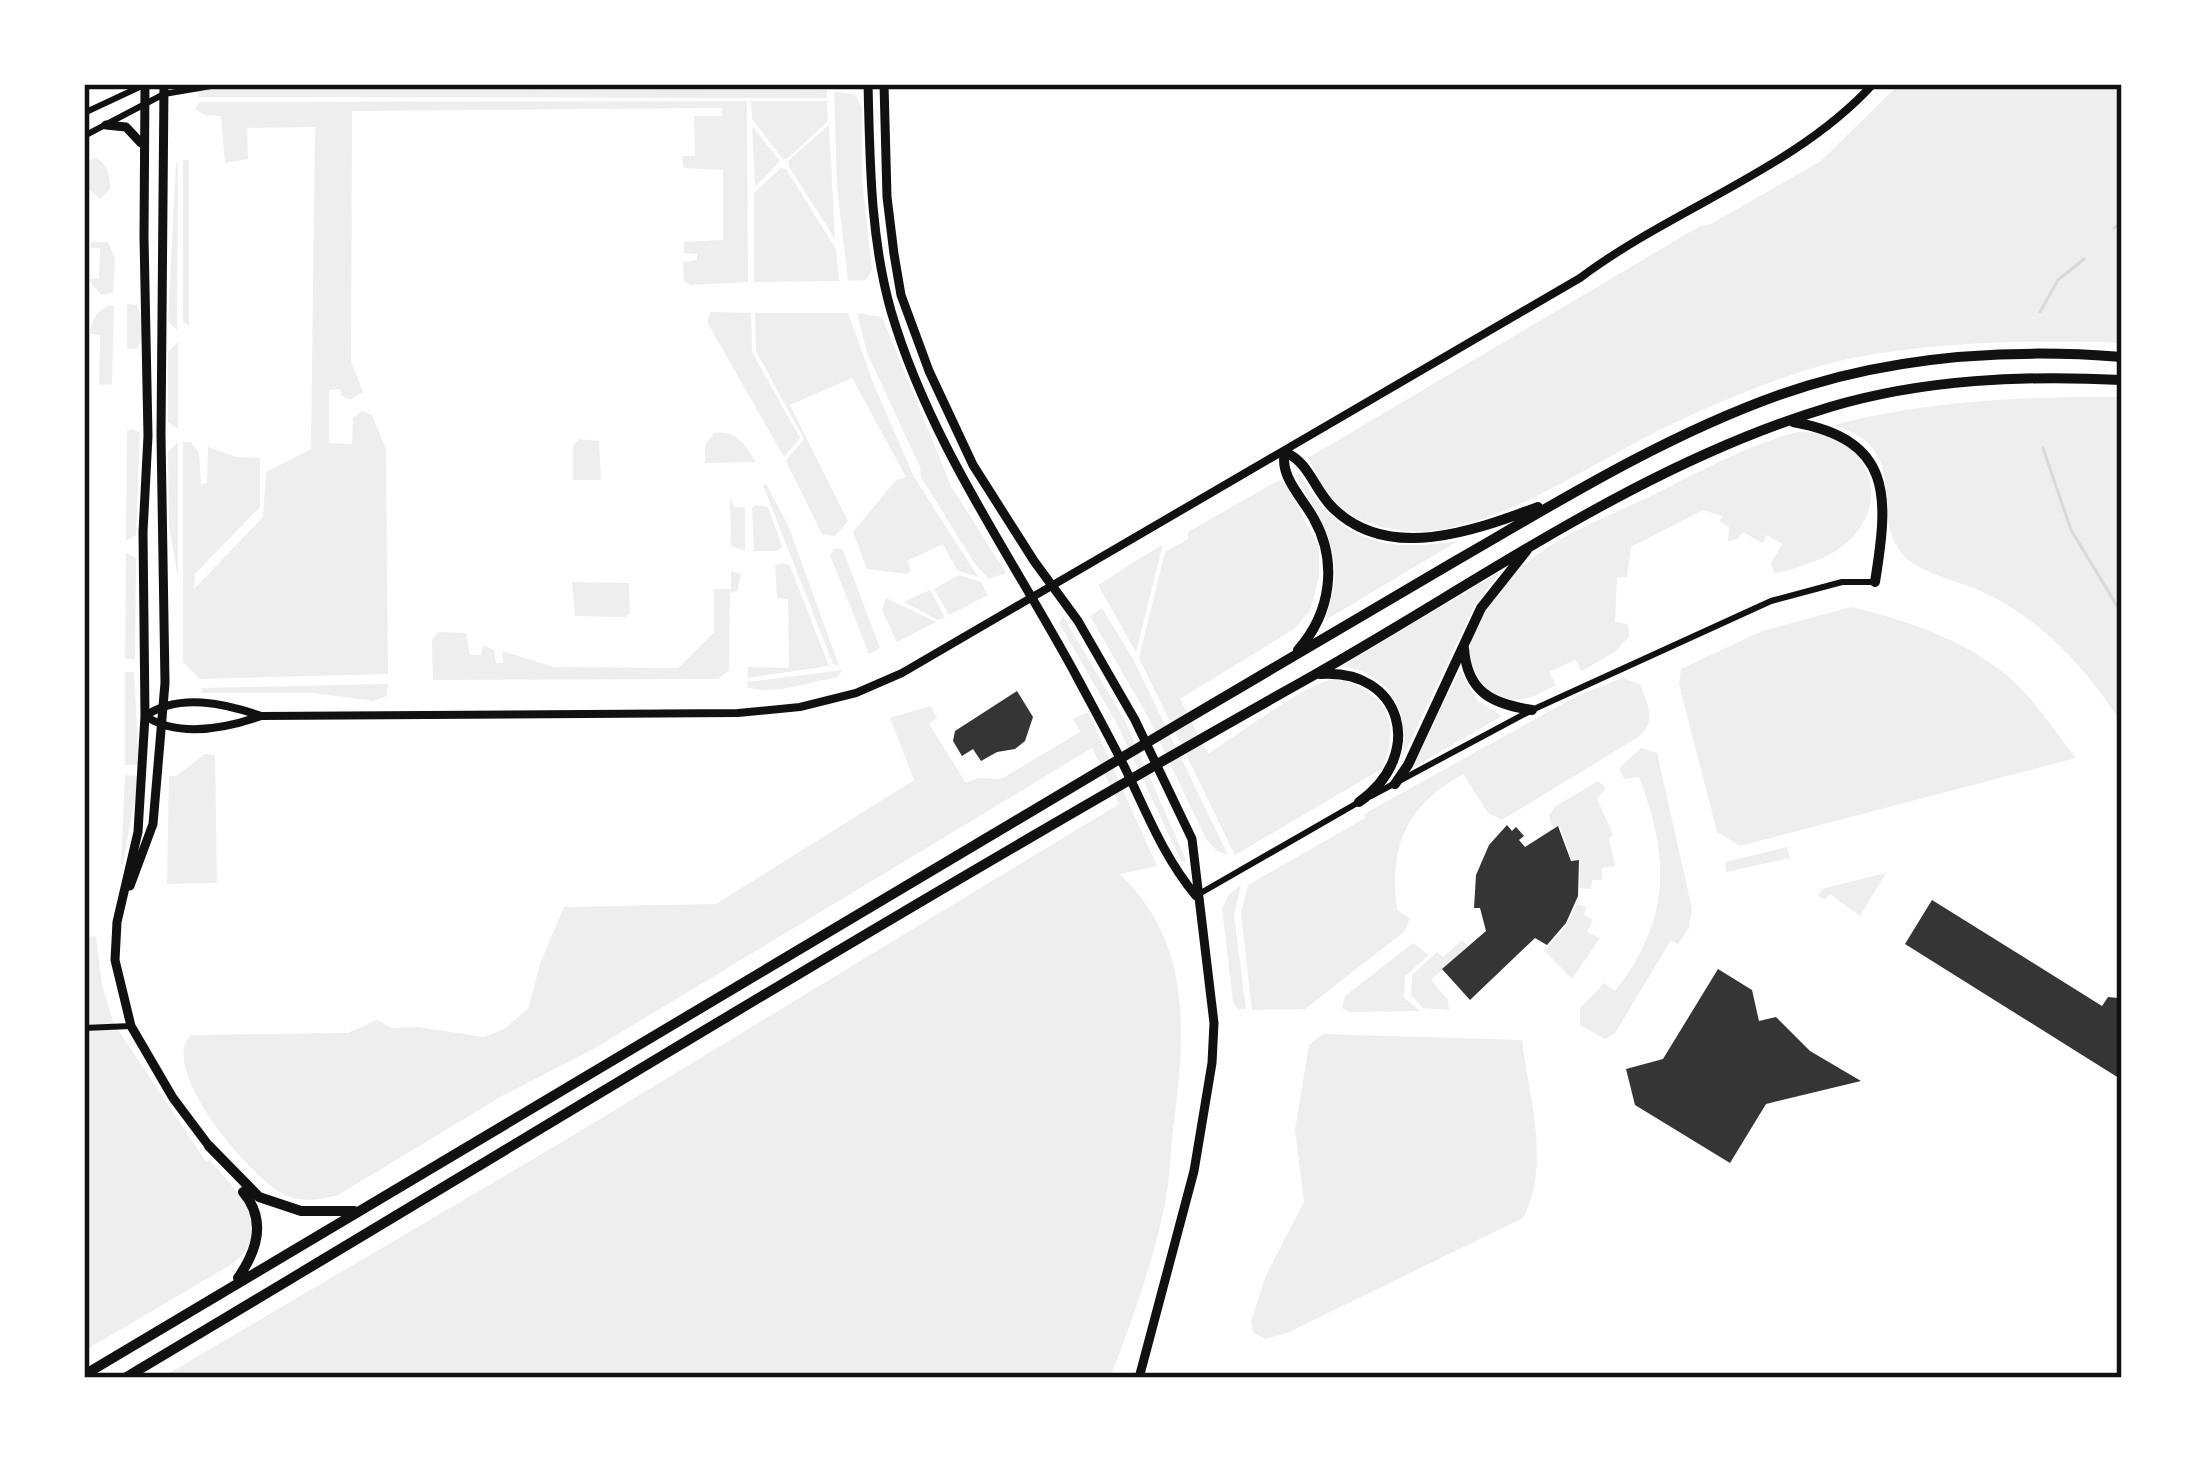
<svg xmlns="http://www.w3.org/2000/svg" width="2206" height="1462" font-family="'Source Sans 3',sans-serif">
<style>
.green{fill:#eee}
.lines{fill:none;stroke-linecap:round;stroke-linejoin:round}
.stream{stroke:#d9d9d9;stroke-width:3}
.building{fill:#353535}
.minor{stroke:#111;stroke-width:6}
.tertiary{stroke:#111;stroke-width:8}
.secondary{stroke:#111;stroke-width:9}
.trunk{stroke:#111;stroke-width:10}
.neatline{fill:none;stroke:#111;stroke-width:4.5}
</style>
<rect width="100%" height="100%" fill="#fff"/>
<path class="green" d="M1899,84H2122V343C2038,340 1951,341 1868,355C1806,366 1744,391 1687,417C1609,451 1515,522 1431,531C1399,534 1352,524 1330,498C1321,487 1315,470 1308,458L1700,226L1709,225L1821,161Z
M237,88L827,90V98L198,97V90Z
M834,91L855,95L862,108V180L872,270L866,280L848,281L837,187Z
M747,101L748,282L690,285L684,281L683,262L697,260V254L684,253V242L723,240V170L684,168L682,156H695L694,116H722V108L352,111L351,361L363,392L350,400L341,395L340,389L329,390V443L352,444L353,418L362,411L372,415L386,449L388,674L200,679L183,662V442H191L199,453L201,484L207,483L208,447L236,457L260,458V507L195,574L194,589L263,517L266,472L311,449L315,127L247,128L248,159L225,163L221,116L205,115L195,109L199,102Z
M751,101H827L828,121L787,159H783L752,119Z
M829,125L835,239L789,167L788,161Z
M752,126L780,161L755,187Z
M96,157C108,166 110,175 110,190L100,199L84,185V164Z
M183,160H189V325L183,322Z
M176,162L178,165L177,330L168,321Z
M781,168L786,169L836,249L839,281L754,282V193Z
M91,242H108L115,259L113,293L101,295L88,279L99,278L100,248H91Z
M127,304L136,305C145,315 144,339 137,349H127Z
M108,306H114L112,384L99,385L100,335L90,334C91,320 96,312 108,306Z
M711,312L751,313L752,352L800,438L784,457L707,322Z
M755,313H848L874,385L914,477L978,577L957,570L943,544L907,561L911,570L907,574L867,569L853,532L896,480L906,477L852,378L790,405L848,521L835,536L822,534L786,461L804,439L756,351Z
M857,313L882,317L951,486L1006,573L989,579L975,564L921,477L920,467L867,353Z
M178,342V429L168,422V352Z
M2122,397V724C2087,669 2044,621 1983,592C1964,583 1922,573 1907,559C1862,515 1919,452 1834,425C1925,401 2027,396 2122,397Z
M132,429L140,433L136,535L126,541L127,431Z
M1797,432C1884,431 1902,532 1810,563C1798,567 1787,572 1774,573L1771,563L1782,544L1767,535L1762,543L1743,532L1738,539L1728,541L1729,527L1720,521L1722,516L1703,510L1631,547L1627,577L1617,578L1615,622L1628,624L1629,636L1616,651L1582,671L1575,660L1549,672L1556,685C1545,690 1535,698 1522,699C1494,703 1469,677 1470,649C1472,622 1494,596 1511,578C1547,538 1606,518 1653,495C1699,472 1747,445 1797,432Z
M714,433C737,429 745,445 756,462L705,463V445Z
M579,439L599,441L601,480H573V446Z
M178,442V579L169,525L168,452Z
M1299,473C1339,542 1382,553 1458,541L1324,621C1349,559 1326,528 1295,475Z
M1279,480L1285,483L1319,547V577L1310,611L1294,629L1180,699L1208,754C1231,739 1309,682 1331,680C1348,678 1370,691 1381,704C1396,724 1390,747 1383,768L1235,855L1139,658L1165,552L1188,539V532Z
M766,484L788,525L839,666L833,664L763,485Z
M730,497L734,507H745V551L731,546Z
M756,505L768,507L782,546L778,551H754L752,508Z
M1163,544L1136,652L1098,585Z
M835,548L843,550L880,648L869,654L830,555Z
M126,553L136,558L135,659H125Z
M784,563L790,566L829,666L747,678L748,667L789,668L788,599L777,598L775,565Z
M731,571L741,574L737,591L730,593L729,670L718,679L433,680L432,640L438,632L466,633L470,655H481L483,645L494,650L496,663H503V651L553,667L678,668L714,632V589H731Z
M1500,572L1474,607L1403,756C1409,710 1390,673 1341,666Z
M959,575L981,582L988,595L949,615L934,589Z
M572,582L629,583L630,613L625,617L575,616Z
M930,590L945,617L938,620L904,602Z
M886,598L936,622L897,642L882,610Z
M1851,607C1904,619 1961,639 2004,673C2033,696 2053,729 2076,758L1740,846L1717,832L1679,684L1681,669L1762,631Z
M1102,608L1133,659L1228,855L1217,851L1206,839L1148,717L1090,616Z
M1063,616L1125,721L1187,862L1181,861L1117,724L1059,623Z
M843,670L837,677C811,682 772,696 747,687V682Z
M1460,670L1477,700L1502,716L1412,768Z
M125,672H134L139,765H125Z
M1622,678L1640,684C1647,704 1657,719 1640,736L1502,820L1488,813L1463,774C1406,806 1389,845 1397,910L1410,918L1405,931L1305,1009L1252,1010L1241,914L1248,885L1365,818L1364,814L1577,696Z
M388,684L387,696L373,701L314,693H202V688Z
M930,706L937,718L929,724L966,783L977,778L1001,779L1080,732L1073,719L1088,712L1157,866L1119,874C1194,942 1185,1039 1173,1130C1170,1154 1170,1179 1165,1203C1153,1263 1132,1321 1110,1378H161L557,1145L1119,804L1092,748L595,1048L502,1096L338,1195C320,1200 301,1203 283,1194C249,1176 157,1068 191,1035L348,1033L377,1020L392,1028L418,1027L484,1037L504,1029L528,1009L540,964L564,907L716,904L914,780L890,718Z
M1641,748L1657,753L1692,909L1689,928L1678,944L1671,940L1615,1033L1605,1039L1580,1025V1008L1604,983L1615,991C1671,920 1670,858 1639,777L1624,779L1619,768Z
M205,754L215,755L217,883L167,884L169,776H176Z
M125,775L139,776L123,864H121Z
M1598,781L1606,788L1597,799L1613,835L1609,838L1615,866L1602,868V880H1592L1591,889L1580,888V860H1572L1560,826L1553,829L1549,815L1556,806Z
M1787,847L1790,858L1726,872L1725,862Z
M1886,873L1860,916L1830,894L1825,900L1818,896L1822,889Z
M1241,885L1234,915L1246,1009H1238L1233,1002L1222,908L1229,894Z
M1577,904L1586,907L1584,915L1593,920L1587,932L1600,938L1572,979L1545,951L1565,927Z
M96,936L102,985L114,1024L206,1162L210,1160C238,1194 278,1226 232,1264L84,1351V937Z
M1462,940L1468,946L1431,980L1448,1000L1449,1010L1423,1008L1411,995L1412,975L1437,952L1443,957Z
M1413,943L1429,955L1405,976L1404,998L1420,1011L1349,1012L1342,1008L1345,996Z
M1323,1034L1522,1040C1529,1097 1551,1166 1523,1218L1287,1333L1265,1339L1253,1332L1251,1321L1266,1275L1304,1202L1295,1130L1309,1045Z"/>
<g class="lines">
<path class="stream" d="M2114,228L2122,222
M2040,312L2058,280L2084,259
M2043,448L2071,530L2122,614"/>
</g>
<path class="building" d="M1017,691L1033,717L1025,741L1015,749L997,752L981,761L973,749L962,756L953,741L955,731Z
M1507,825L1512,831L1516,827L1524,836L1519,840L1525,847L1558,826L1571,861L1579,860L1578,896L1566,923L1547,945L1535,938L1470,1000L1442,969L1486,931L1480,908H1474L1476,875L1489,845Z
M1932,900L2102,1006L2108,997L2118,998L2122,991V1080L1905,944Z
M1718,969L1752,990L1759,1021L1776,1017L1810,1051L1861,1081L1766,1104L1730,1163L1635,1105L1626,1069L1663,1059Z"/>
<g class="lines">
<path class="minor" d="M84,113L146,84
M84,136L164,94L223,84
M1371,796L1532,710L1771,601L1842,582H1874
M1199,894L1359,802
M84,1028L131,1026"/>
<path class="tertiary" d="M261,716C224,729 179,738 145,716C179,693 224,703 261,716L738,713L800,707L856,693L902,673L1580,278C1673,208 1796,169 1873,84"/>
<path class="secondary" d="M145,84L144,237L148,436L143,532L145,716L138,832L117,922L115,960L131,1026L173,1098L209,1146
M868,84C870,160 870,237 891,311C930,444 1013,558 1078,679C1094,709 1110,738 1125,768C1147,813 1163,856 1196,896
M884,84L887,197L894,254L901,295L929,371L973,465L1034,561L1078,621L1135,720L1192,839L1214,1023L1212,1063L1194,1171L1139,1378
M106,125L126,127L141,143
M130,886L153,824L165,683L161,435L164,84"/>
<path class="trunk" d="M1793,422C1893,440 1889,495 1875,582
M1464,648C1467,692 1492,704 1532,710
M1298,650C1331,613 1338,562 1314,519C1303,498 1279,477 1285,452C1310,463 1314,490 1333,508C1389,563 1476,530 1538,507
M1320,674C1403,668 1426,755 1359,802
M1395,784L1408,765L1481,608L1527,550
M209,1146L259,1197L301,1211H354
M238,1278C257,1251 267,1220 243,1192
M84,1375C449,1157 814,939 1180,723C1283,663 1386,601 1490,541C1582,487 1678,431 1779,395C1888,356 2007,348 2122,357
M125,1378C518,1144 908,903 1307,679C1478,583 1640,464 1830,407C1924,379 2024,375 2122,380"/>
</g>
<rect width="2206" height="1462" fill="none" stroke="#ffffff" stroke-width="174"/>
<rect x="87" y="87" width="2032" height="1288" class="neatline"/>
</svg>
